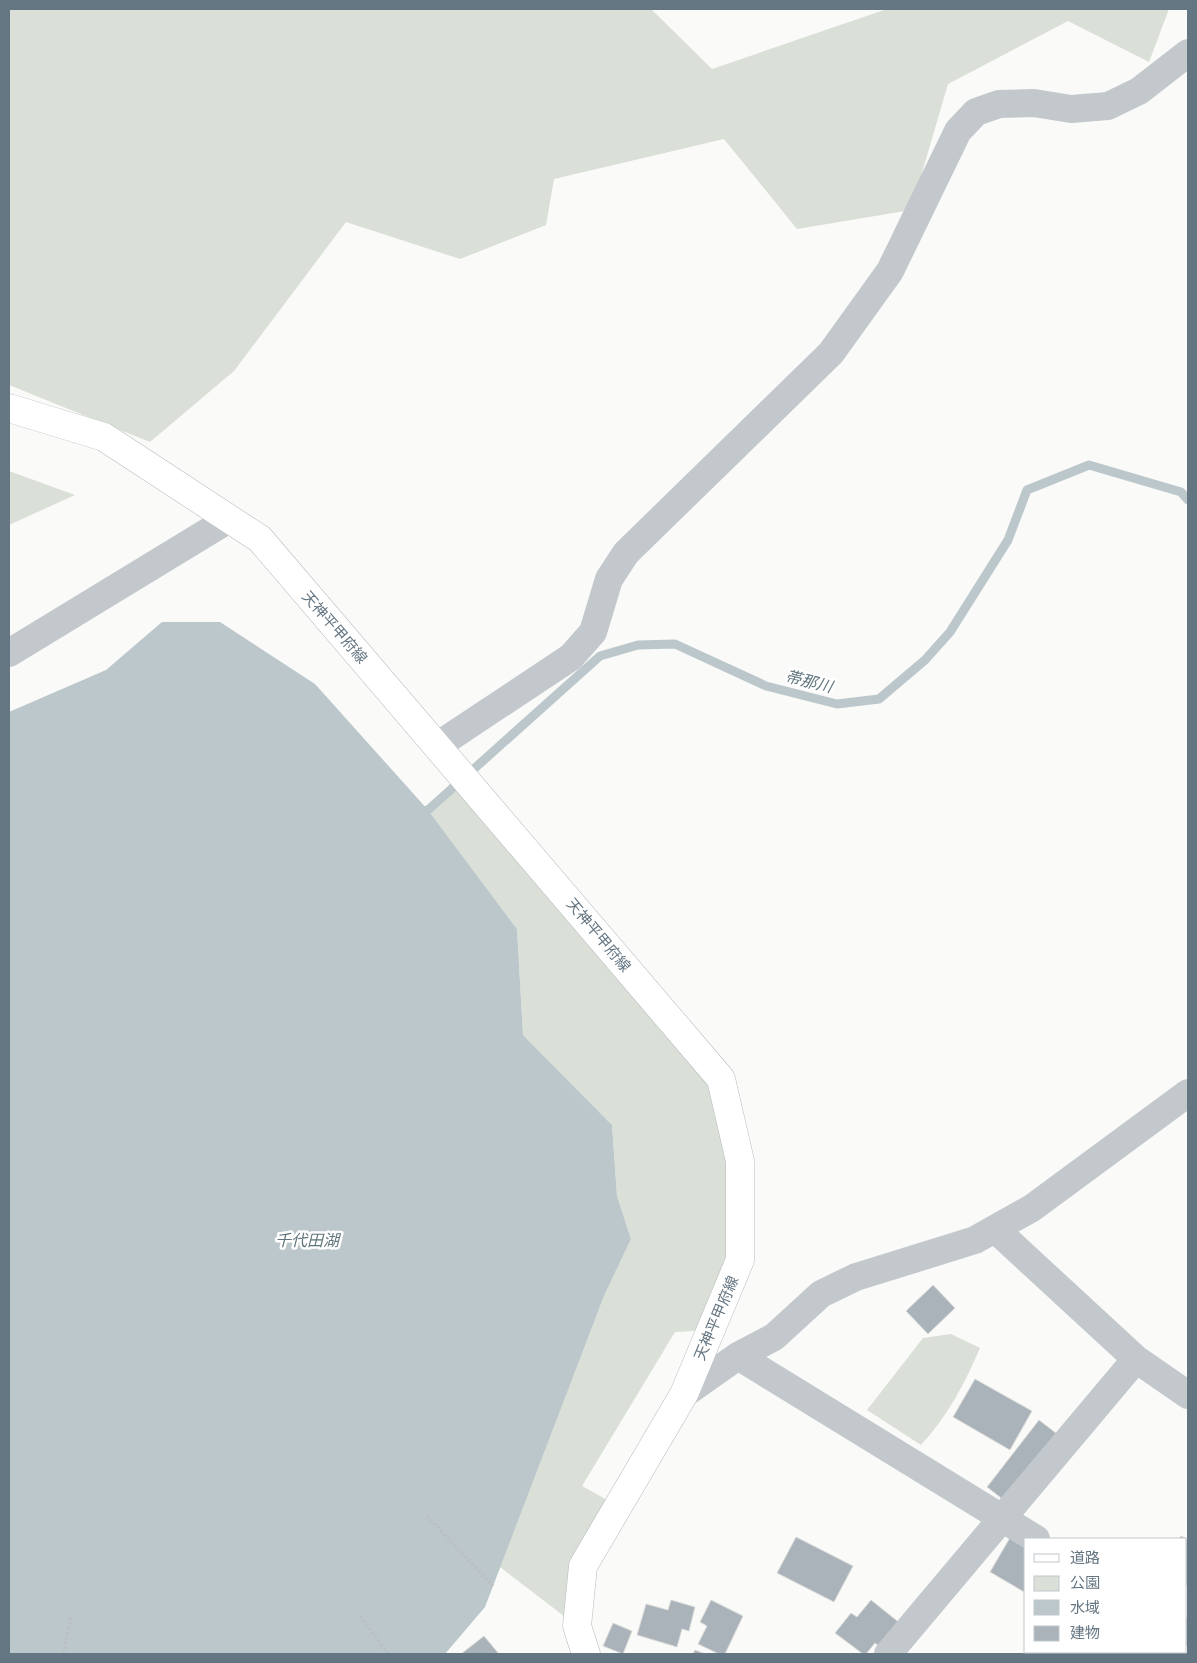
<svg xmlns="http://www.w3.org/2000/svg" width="1197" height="1663" font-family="'Asap Condensed','Noto Sans JP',sans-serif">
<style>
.green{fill:#dadfd7}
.water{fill:#bbc7cb}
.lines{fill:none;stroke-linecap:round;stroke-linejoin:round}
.stream{stroke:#bbc7cb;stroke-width:9}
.building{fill:#aab3b9;stroke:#dcdcda}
.major-casing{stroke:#b5babe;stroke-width:29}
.path{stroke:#bbbfc2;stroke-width:3;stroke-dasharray:2.5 2.5;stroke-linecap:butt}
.minor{stroke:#c3c8cc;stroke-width:28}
.major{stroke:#fff;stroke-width:28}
.labels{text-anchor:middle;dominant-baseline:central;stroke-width:5;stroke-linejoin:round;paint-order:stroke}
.street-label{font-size:15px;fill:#657683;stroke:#fff}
.water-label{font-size:16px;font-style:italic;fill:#60757c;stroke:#fff}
</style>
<rect width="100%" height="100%" fill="#fafaf8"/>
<path class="green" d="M9,9H651L712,69L887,9H1169L1149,62L1068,21L948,84L911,210L797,229L724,139L554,179L546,225L460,259L346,222L234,371L150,442L9,385Z
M9,471L75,495L9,525Z
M460,772L721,1079L740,1260L710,1330L675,1332L582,1486L618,1506L577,1626L500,1567L604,1296L631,1239L617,1196L612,1125L523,1035L517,929L428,810Z
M951,1334L980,1348C965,1383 947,1417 921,1445L867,1410L923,1338Z"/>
<path class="water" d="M162,622H220L315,684L428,810L517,929L523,1035L612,1125L617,1196L631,1239L604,1296L485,1607L445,1654H9V712L106,670Z"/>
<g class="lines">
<path class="stream" d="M418,812L428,810L600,656L638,645L675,644L766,686L837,704L879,699L925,660L950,632L1008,540L1027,490L1089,465L1181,492L1188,500"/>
</g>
<path class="building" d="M933,1285L955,1308L928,1334L906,1311Z
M975,1379L1032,1411L1010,1450L953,1417Z
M1039,1420L1061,1437L1009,1504L987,1487Z
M1011,1536L1026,1544V1593L990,1572Z
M1181,1536L1188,1540V1586L1186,1585V1539H1179Z
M796,1537L853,1566L834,1602L777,1573Z
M671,1600L695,1607L689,1631L682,1629L677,1647L637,1635L646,1604L668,1610Z
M711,1600L743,1616L725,1654H719L698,1644L707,1626L700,1622Z
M871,1600L901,1624L881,1648L875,1643L866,1654H863L835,1633L851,1613L857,1617Z
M613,1623L632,1631L623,1654L603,1646Z
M484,1636L499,1654H461Z
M695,1650L705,1654H693Z"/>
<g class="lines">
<defs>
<path id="major" d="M9,408L104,437L260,539L721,1079L740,1161V1260L684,1394L583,1566L577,1626L586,1654"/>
</defs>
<use href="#major" class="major-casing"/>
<path class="path" d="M427,1516L493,1586
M360,1616L388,1654
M63,1654L71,1617"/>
<path class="minor" d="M9,653L229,519
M437,746L571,657L593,632L609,579L626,553L831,353L890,271L958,131L976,112L999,104L1034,103L1071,109L1108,106L1139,91L1188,53
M995,1229L1136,1359L1188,1395
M738,1356L1036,1539
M684,1394L738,1356L774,1337L821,1294L856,1277L975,1240L1032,1208L1188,1093
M1186,1631L1188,1632
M888,1654L1136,1359"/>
<use href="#major" class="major"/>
</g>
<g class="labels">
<g class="street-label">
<text transform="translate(335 627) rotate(49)">天神平甲府線</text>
<text transform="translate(599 935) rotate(50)">天神平甲府線</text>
<text transform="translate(716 1318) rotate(-67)">天神平甲府線</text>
</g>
<g class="water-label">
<text transform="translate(809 681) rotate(14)">帯那川</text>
<text x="307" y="1240">千代田湖</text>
</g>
</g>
<rect width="1197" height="1663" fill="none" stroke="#657683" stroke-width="20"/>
<rect x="1024" y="1538" width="162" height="115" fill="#ffffff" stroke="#c1c8cd"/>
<rect x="1034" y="1554" width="25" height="8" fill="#ffffff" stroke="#c1c8cd"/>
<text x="1070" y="1563" font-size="15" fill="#657683">道路</text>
<rect x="1034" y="1576" width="25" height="15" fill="#dadfd7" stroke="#c1c8cd"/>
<text x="1070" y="1588" font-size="15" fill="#657683">公園</text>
<rect x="1034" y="1600" width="25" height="15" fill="#bbc7cb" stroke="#c1c8cd"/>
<text x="1070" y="1613" font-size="15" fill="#657683">水域</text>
<rect x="1034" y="1626" width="25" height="15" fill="#aab3b9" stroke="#c1c8cd"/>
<text x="1070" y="1638" font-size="15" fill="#657683">建物</text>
</svg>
